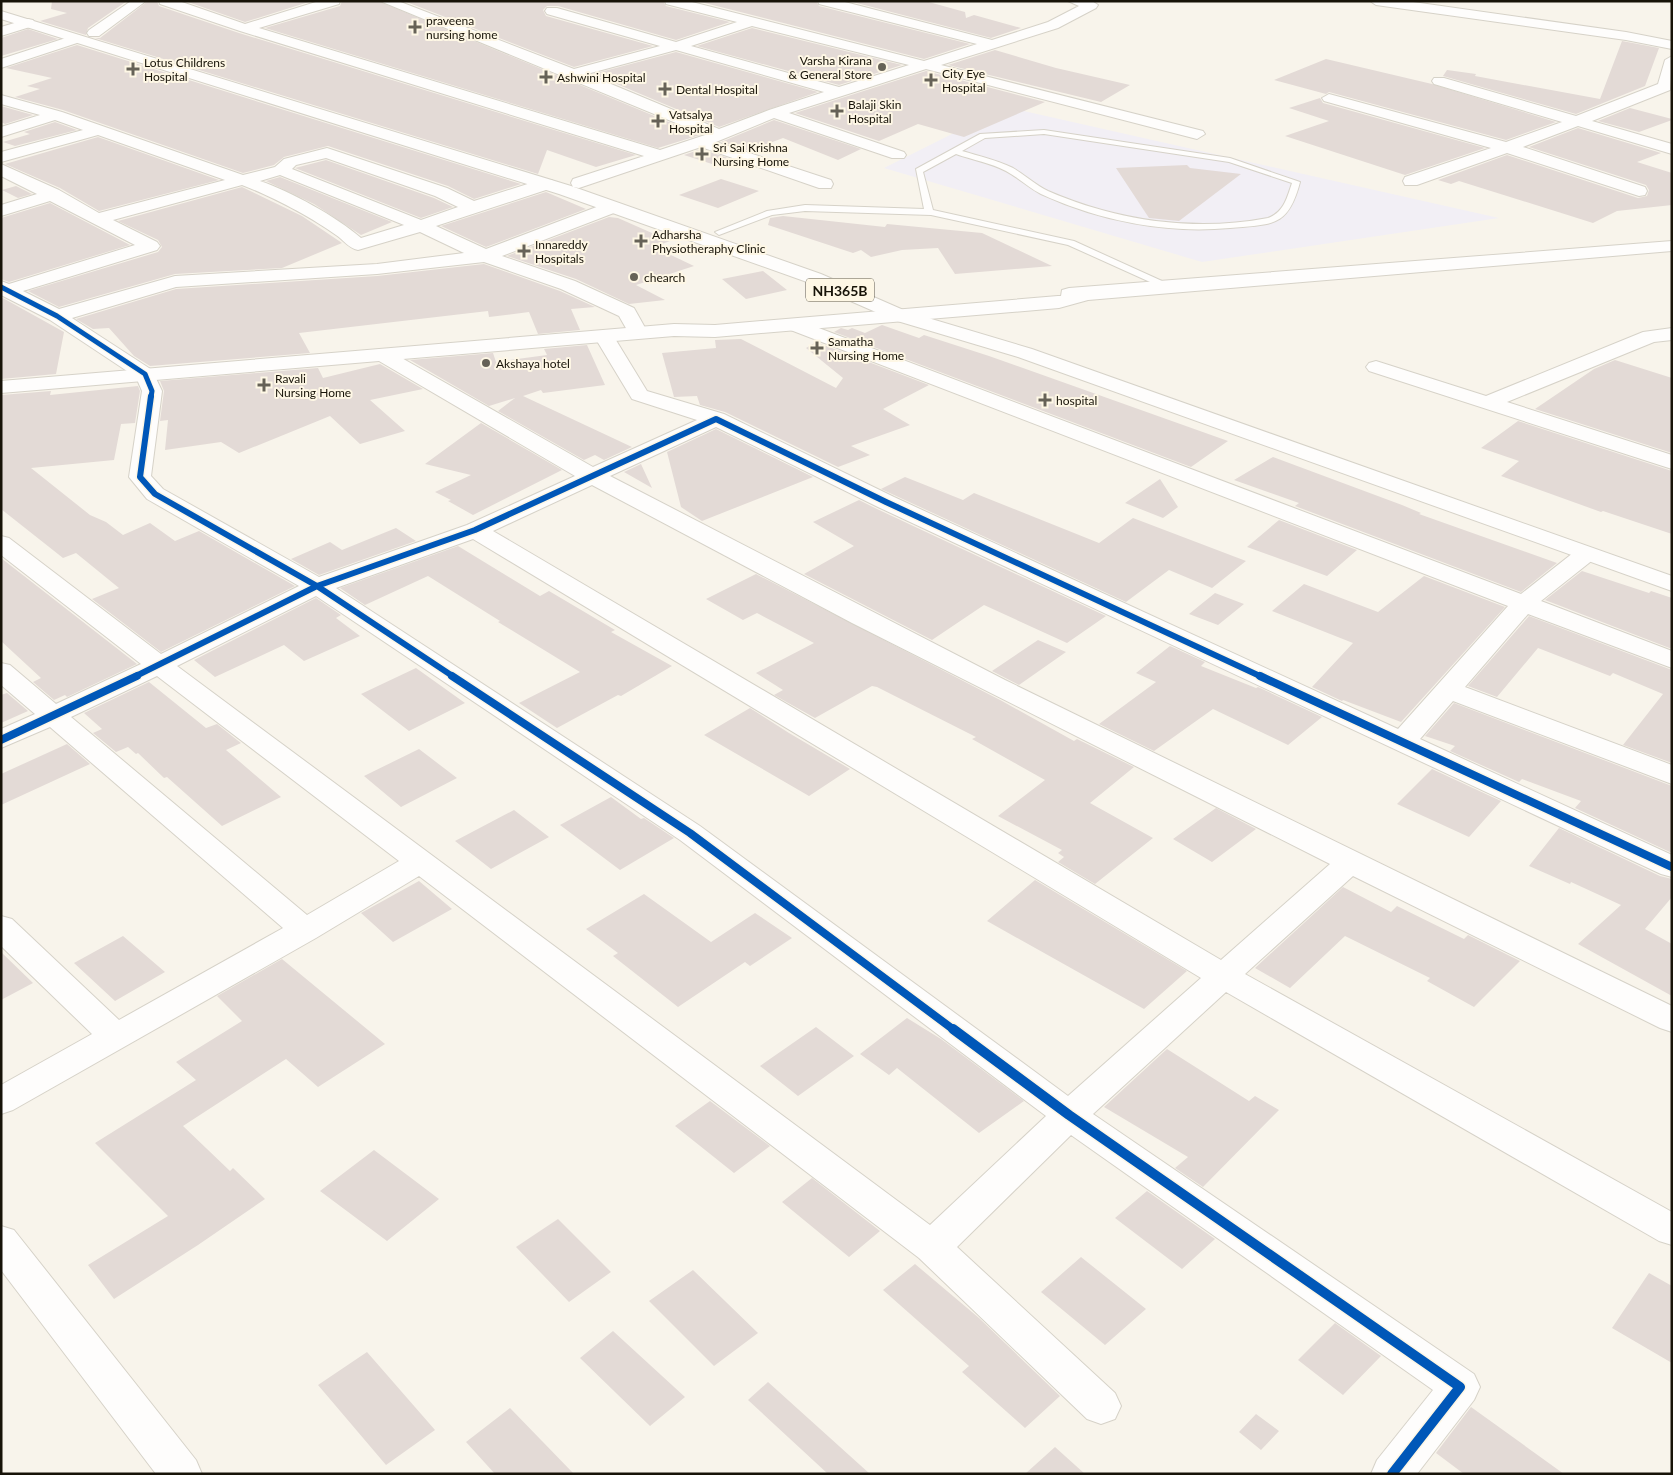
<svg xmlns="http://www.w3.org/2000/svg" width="1673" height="1475" font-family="Lato,sans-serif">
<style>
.industrial{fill:#f2eff5}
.building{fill:#e3dad6}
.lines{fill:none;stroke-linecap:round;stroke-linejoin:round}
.lane-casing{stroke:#d6d2c8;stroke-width:2}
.street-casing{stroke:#d6d2c8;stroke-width:2}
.secondary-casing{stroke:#d6d2c8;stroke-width:2}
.primary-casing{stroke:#d6d2c8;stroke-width:2}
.highway-casing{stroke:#d6d2c8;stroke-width:2}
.lane{fill:#fefdfc;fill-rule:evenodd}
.street{fill:#fefdfc;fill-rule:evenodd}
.secondary{fill:#fefdfc;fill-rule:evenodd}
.primary{fill:#fefdfc;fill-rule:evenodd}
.highway{fill:#fefdfc;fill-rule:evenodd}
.cycleway-far3-casing{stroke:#fef7e5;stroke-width:7}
.cycleway-far2-casing{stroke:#fef7e5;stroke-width:9}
.cycleway-far1-casing{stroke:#fef7e5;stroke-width:11}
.cycleway-casing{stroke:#fef7e5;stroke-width:13}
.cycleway-far3{stroke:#0057b8;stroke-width:5}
.cycleway-far2{stroke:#0057b8;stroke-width:6}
.cycleway-far1{stroke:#0057b8;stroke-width:8}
.cycleway{stroke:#0057b8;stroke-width:10}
.poi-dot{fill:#666257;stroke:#fef7e5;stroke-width:2}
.labels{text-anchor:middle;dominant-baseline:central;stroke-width:4;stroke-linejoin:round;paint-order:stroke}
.far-poi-label{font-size:12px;fill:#171308;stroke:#fef7e5;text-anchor:start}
.shield{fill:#fef7e5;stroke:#5c574a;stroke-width:1}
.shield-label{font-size:14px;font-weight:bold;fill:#171308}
</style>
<rect width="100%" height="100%" fill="#f8f4eb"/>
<path class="industrial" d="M1006,107L1499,218L1202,262L884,168Z"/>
<path class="building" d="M52,1H127L88,28L86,35L40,21L67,13L51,9Z
M148,1H157L159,6L239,33L636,155L596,167L547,150L538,174L95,38H100Z
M185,1H312L245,22Z
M342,1H378L700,135L658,148L265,28L340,6Z
M404,1H663L666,6L730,22L676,40L558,6H547L543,10L546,16L653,46L574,67Z
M697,1H816L819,6L970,44L924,59Z
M849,1H925L965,12L966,18L974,15L1021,28L991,38Z
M752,28L902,65L839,85L697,46Z
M28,29L58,39L1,56V38Z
M1622,41L1659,48L1645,86L1576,114L1443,76L1447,70L1476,74L1475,76L1600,99Z
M77,45L521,184L474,199L448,186L328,146L284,157L274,165L243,173L63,110L15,97L40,89L27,86L52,78L6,68Z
M995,50L1056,68L1130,85L1101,102L948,65Z
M676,52L818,92L719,127L593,74Z
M1326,59L1432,84L1556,122L1506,140L1329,92L1326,94L1274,80Z
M926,71L1045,102L964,137L918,124L879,141L795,113Z
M1320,98L1323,103L1485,148L1405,175L1285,136L1329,121L1289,108Z
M1,106L33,115L5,124L1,122Z
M1630,108L1672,119V120L1639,132L1598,121Z
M774,120L861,149L838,160L783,138L749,151L721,142Z
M55,122L77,130L15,146L3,142L30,134L24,132Z
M1578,128L1661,153L1637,162L1672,173V205L1617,211L1593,223L1459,181L1451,184L1438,180L1507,155L1638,198L1647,196L1649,190L1646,185L1529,147Z
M98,137L219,180L99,211L60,188L5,164Z
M701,149L728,158L712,164L684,155Z
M326,160L434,198L453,207L421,218L295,168Z
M1187,165L1190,168L1241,174L1179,221L1149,218L1116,168Z
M280,177L392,222L361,235L314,204L266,181Z
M721,179L759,191L718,208L679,195Z
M16,186L32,194L18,198L2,190Z
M242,187L302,216L342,243L282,268L175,274L59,307L28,291L158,252L162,247L158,240L118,221Z
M546,192L586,209L486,247L441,226Z
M50,203L130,245L9,282L1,279V218Z
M783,216L885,227L887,224L982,233L1052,266L955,274L938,248L902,250L871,257L861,250L853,253L768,225L770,218Z
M609,217L618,218L670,241L654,247L694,266L636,285L665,300L629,304L576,279L507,256Z
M484,264L560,291L595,307L571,309L580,330L538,334L529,312L489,317L488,311L299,333L310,353L150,366L134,356L109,328L93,329L76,319L176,289L377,276Z
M763,271L787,290L746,299L722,279Z
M1,297L64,332L56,374L1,379Z
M882,325L919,338L924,335L989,356L1228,441L1191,467L834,332L841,328L848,330L852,328L865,333Z
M741,339L836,388L843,378L806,348L816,342L929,385L883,409L910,425L851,446L870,455L838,467L725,412L700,405L697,396L674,397L662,353L716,348L715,340Z
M587,345L605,385L543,393L541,390L523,396L632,447L604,460L595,455L584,460L498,411L515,398L489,406L410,360L493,353L496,362L547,355L544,349Z
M1615,360L1672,378V453L1535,409L1594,369Z
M380,364L423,389L370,400L405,431L360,444L330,416L239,453L221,442L165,450L168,420L160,421L164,391L160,381L318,368L323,378Z
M138,386L140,391L135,423L121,424L114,460L31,468L90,515L106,522L123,535L150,523L175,541L199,531L295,586L161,652L92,599L119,588L76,553L63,558L1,509V395L51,391L50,395Z
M1518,421L1672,471V534L1603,511L1601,512L1501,476L1519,461L1481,448Z
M481,423L562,470L473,515L448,501L451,500L435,492L471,475L425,464Z
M716,429L813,477L702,521L681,507L667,452Z
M1273,457L1402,505L1421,513L1419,514L1557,563L1521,592L1295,506L1299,503L1234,480Z
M641,464L652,488L624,472Z
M905,477L963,500L974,493L1099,543L1133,518L1246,561L1212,588L1169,570L1126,602L881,489Z
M1160,479L1178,507L1163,518L1125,503Z
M859,500L877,509L1106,616L1067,643L984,605L932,640L804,574L854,546L813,522Z
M1279,520L1357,550L1327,576L1247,547Z
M396,528L416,541L319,575L291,559L330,542L342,550Z
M458,546L540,596L549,591L615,630L611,632L672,666L621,696L618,695L557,728L519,703L580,672L498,622L500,621L428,576L365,605L340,588Z
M1,558L137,664L67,697L65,695L54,700L33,682L41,678L1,641Z
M1582,571L1649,593L1651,591L1672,598V649L1545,600Z
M756,574L1002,701L1074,741L1077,739L1134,767L1090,803L1153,838L1095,884L1058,862L1064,857L1058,853L1062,850L998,816L1045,780L972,739L976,737L877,687L872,686L815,718L774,695L783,690L756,673L814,643L757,613L743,620L706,599Z
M1424,576L1505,607L1401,722L1343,700L1342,701L1312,687L1353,643L1272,611L1304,584L1378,612Z
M1215,593L1244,604L1218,625L1189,614Z
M316,598L341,615L336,618L360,636L304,661L284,645L215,677L194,660Z
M1529,616L1672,670V763L1623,745L1663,694L1613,673L1610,676L1538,648L1497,697L1468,686Z
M1038,640L1066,652L1019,685L992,671Z
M1170,646L1205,662L1201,666L1256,688L1258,687L1322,717L1288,745L1213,709L1154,751L1099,724L1156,682L1136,673Z
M416,668L465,703L409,731L361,694Z
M149,682L206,728L217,724L237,740L241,743L226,750L281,797L222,826L167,777L164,778L138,753L136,754L128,747L116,752L93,733L102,729L84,713Z
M7,693L28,711L1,723V695Z
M1454,703L1672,786V853L1575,808L1581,801L1522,779L1519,782L1450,751L1455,746L1425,736Z
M750,708L789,733L850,769L809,796L704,735Z
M67,744L90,764L1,805V774Z
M419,749L457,778L401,807L364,776Z
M1432,769L1501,801L1469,837L1397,804Z
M611,797L641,819L644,818L674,838L620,870L560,825Z
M1216,808L1256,829L1212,862L1173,839Z
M514,810L549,837L491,869L455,841Z
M1559,828L1660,876L1672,879V897L1645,929L1672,944V996L1578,944L1621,905L1571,882L1570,884L1529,866Z
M1035,880L1187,971L1144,1009L987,921Z
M419,881L452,909L393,942L361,913Z
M1343,887L1391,912L1397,906L1464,939L1468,935L1520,961L1474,1007L1427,981L1430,978L1345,936L1290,988L1255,968Z
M644,894L711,942L755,913L792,938L750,966L745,962L678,1007L613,956L618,953L586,929Z
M123,936L165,972L115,1001L74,963Z
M1,952L33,983L1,1000Z
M282,959L385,1044L318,1087L286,1059L183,1126L230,1171L233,1168L265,1199L198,1245L114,1299L88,1265L168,1216L95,1143L196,1080L176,1062L242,1021L217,996Z
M907,1018L941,1039L1024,1101L979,1133L897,1068L889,1075L860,1054Z
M816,1027L854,1056L798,1096L760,1066Z
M1167,1049L1249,1101L1255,1096L1279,1110L1203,1187L1175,1168L1188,1157L1104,1107Z
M710,1101L770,1146L734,1173L675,1126Z
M374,1150L439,1199L387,1241L320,1191Z
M812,1178L880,1231L849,1257L782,1202Z
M1147,1191L1215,1239L1182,1269L1115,1218Z
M558,1219L611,1272L569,1302L516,1247Z
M1081,1257L1146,1309L1105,1345L1041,1292Z
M915,1264L979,1318L1060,1396L1025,1428L962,1372L969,1366L883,1290Z
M693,1270L758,1333L714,1366L649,1301Z
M1649,1273L1672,1286V1363L1612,1328Z
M1335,1323L1381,1356L1343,1395L1298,1360Z
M613,1331L685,1397L650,1426L580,1358Z
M367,1352L435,1430L386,1465L318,1385Z
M768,1382L870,1474H828L748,1400Z
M1471,1407L1564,1474H1464L1436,1453Z
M510,1408L574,1474H495L466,1442Z
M1256,1414L1279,1431L1261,1450L1239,1432Z
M1055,1447L1085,1474H1025Z"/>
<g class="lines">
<defs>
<path id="lane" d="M1044,130L1230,158L1300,182C1288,228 1272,224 1230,228C1166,234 1100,221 1041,194C1029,188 1019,178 1006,171C991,163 973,160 956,154L923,172L933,210L1074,241L1173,286L1175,288L1170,291L1068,245L931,215L805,211L772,215L719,235L715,232L767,211L805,205L924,209L916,169L980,134ZM1044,134L1229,162L1292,183C1287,198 1284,212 1268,218C1194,232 1117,221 1048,191C1035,185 1025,175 1013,168C997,160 979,156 962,151L985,138Z"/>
<path id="street" d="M159,1H179L245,24L319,1H340L339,4L259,28L660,150L705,135L380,1H398L574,69L660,46L547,14L545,11L547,8H557L676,42L737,22L666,4L665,1H688L924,61L977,44L819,4L818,1H841L992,40L1048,22L1079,6L1068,1H1092L1098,5L1096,8L1058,28L941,65L1203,131L1205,134L1197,139L926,69L789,113L904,152L906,155L904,158H892L774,118L716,142L831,180L833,184L831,188H819L701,147L579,188L573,187L571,183L573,179L644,156L240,31L160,4ZM752,26L909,65L839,87L691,46ZM676,50L824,92L769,110L719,129L587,74Z
M1370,1H1406L1626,32L1672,41V49L1626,40L1376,5Z
M28,19L33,20L35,23L33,26L1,36V27Z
M1672,56L1670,90L1592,121L1672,144V154L1578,126L1523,147L1645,187L1647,191L1645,195L1639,196L1507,153L1417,185H1405L1403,181L1405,177L1491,148L1324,101L1322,98L1329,94L1506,142L1562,122L1434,84L1432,81L1434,78H1444L1576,116L1658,84L1665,60Z
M1,95L62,112L243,175L275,167L284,159L327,148L447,188L474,201L540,180H552L554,184L552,188L436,226L486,249L607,203H619L622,207L619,211L502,256L575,281L634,308L648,333L645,337H631L619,316L561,289L484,262L377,274L176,287L72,318L152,370L162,391L151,476L163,489L319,577L467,525L575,476L379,361L376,357L379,353L386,351L393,353L593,467L697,420L632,399L594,336L597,332H611L647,391L724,414L894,497L1398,729L1508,606L788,329L785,325L788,321L795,319L1521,594L1578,549L1586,547L1594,549L1598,554L1594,559L1541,601L1672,651V668L1528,614L1465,687L1672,765V784L1453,701L1420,739L1672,855V877L1661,874L878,507L716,427L610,476L1005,680L1672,1006V1032L1660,1028L1353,876L1245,974L1672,1212V1245L1659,1241L1226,992L1093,1114L1474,1374L1480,1387L1474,1400L1417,1474H1371L1377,1460L1433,1390L1071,1135L957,1247L1115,1393L1121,1406L1115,1419L1101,1424L1087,1419L919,1258L419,876L316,938L13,1110L1,1114V1085L92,1034L1,946V916L12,919L119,1020L283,928L50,727L1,748V729L35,714L1,685V663L10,665L56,704L141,664L1,555V536L9,538L161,654L299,586L147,499L129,477L142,391L136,377L50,320L1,295V281L9,284L135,245L50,201L1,216V205L37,194L1,176V164L59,190L99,213L225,180L98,135L1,162V152L83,130L55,120L1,137V127L40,115L1,104ZM326,158L435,196L458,207L421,220L292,169L296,165ZM280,175L404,225L361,238C337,217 290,191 260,181ZM242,185C271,196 311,217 336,235C344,240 348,248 358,250L420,232L464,253L377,264L175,276L59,309L23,291L157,250L160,246L157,242L113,220ZM592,485L852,623L1330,864L1221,960L493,531ZM473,539L1201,978L1068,1096L700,826L336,588ZM316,596L680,840L1046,1116L930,1225L177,666ZM157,676L399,861L307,915L71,717Z
M1672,328V340L1654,342L1507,402L1672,455V469L1369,371L1366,367L1369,363L1376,361L1486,396L1643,332Z
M1,1226L14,1230L196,1460L202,1474H156L1,1270Z"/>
<path id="secondary" d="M131,1H146L99,36H89L87,33L89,30Z
M75,35L80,36L82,39L80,42L1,68V59Z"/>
<path id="primary" d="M1672,241V251L1088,300L1059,308L715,337L674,336L1,393V381L674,324L715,325L1058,296H1061L1062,290L1069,288Z"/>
<path id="highway" d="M1,11L571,186L821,274L908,312L1032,349L1672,576V591L1018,357L894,320L807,282L559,194L1,19Z"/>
</defs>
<use href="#lane" class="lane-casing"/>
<use href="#street" class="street-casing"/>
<use href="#secondary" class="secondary-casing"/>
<use href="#primary" class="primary-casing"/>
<use href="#highway" class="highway-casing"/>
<use href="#lane" class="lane"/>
<use href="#street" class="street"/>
<use href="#secondary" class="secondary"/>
<use href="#primary" class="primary"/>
<use href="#highway" class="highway"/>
<defs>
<path id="cycleway-far3" d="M1,287L57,316L145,374L152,391L151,397"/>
<path id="cycleway-far2" d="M151,396L140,477L155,494L317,586L454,677
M134,677L317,586L475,530L716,419L886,502L1262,677"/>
<path id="cycleway-far1" d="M452,676L690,833L954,1030
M1260,676L1672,867
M1,740L137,676"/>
<path id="cycleway" d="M953,1029L1069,1115L1460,1387L1392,1474"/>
</defs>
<use href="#cycleway-far3" class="cycleway-far3-casing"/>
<use href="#cycleway-far2" class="cycleway-far2-casing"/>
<use href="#cycleway-far1" class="cycleway-far1-casing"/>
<use href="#cycleway" class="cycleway-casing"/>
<use href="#cycleway-far3" class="cycleway-far3"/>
<use href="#cycleway-far2" class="cycleway-far2"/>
<use href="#cycleway-far1" class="cycleway-far1"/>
<use href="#cycleway" class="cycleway"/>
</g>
<g class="poi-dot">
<path d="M412.5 19.5h5v5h5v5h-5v5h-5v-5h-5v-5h5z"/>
<circle cx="882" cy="67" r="5"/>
<path d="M130.5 61.5h5v5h5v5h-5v5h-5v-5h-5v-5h5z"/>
<path d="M543.5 69.5h5v5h5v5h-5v5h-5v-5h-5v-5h5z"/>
<path d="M928.5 72.5h5v5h5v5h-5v5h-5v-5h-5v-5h5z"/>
<path d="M662.5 81.5h5v5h5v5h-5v5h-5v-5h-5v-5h5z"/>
<path d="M834.5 103.5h5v5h5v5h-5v5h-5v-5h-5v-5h5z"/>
<path d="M655.5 113.5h5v5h5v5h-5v5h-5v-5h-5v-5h5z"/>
<path d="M699.5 146.5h5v5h5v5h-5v5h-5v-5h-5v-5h5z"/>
<path d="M638.5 233.5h5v5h5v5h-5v5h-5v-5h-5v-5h5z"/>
<path d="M521.5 243.5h5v5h5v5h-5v5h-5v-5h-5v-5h5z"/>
<circle cx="634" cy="277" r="5"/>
<path d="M814.5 340.5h5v5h5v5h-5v5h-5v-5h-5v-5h5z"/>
<circle cx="486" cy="363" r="5"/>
<path d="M261.5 377.5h5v5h5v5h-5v5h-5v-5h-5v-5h5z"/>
<path d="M1042.5 392.5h5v5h5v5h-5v5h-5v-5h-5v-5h5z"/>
</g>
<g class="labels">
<g class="far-poi-label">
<text x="426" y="20">praveena<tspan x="426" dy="14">nursing home</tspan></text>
<text x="872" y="60" text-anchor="end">Varsha Kirana<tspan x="872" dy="14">&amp; General Store</tspan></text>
<text x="144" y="62">Lotus Childrens<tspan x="144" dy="14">Hospital</tspan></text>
<text x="942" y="73">City Eye<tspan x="942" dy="14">Hospital</tspan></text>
<text x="557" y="77">Ashwini Hospital</text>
<text x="676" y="89">Dental Hospital</text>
<text x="848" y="104">Balaji Skin<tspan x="848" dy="14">Hospital</tspan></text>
<text x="669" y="114">Vatsalya<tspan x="669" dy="14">Hospital</tspan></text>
<text x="713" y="147">Sri Sai Krishna<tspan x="713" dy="14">Nursing Home</tspan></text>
<text x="652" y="234">Adharsha<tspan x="652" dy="14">Physiotheraphy Clinic</tspan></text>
<text x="535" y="244">Innareddy<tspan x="535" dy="14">Hospitals</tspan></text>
<text x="644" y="277">chearch</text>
<text x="828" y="341">Samatha<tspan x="828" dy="14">Nursing Home</tspan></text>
<text x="496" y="363">Akshaya hotel</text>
<text x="275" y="378">Ravali<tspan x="275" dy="14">Nursing Home</tspan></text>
<text x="1056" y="400">hospital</text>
</g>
<rect class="shield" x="806" y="278.5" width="68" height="23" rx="4"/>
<g class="shield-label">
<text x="840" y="290">NH365B</text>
</g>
</g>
<rect width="1673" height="1475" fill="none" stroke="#171308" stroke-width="5"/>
</svg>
